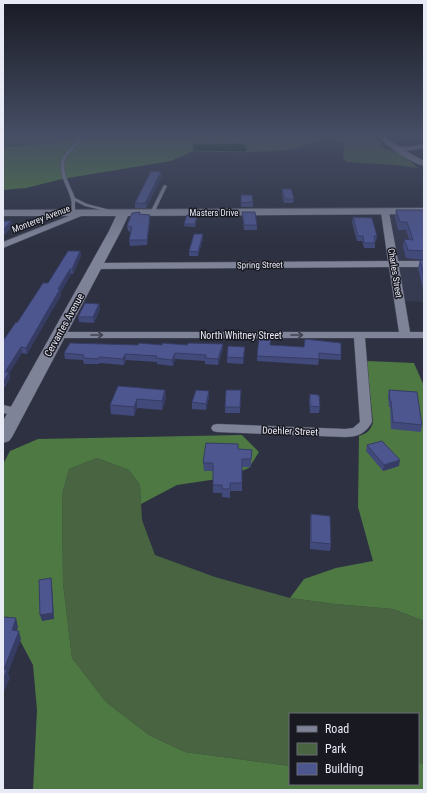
<svg xmlns="http://www.w3.org/2000/svg" width="427" height="793" font-family="'Roboto Condensed',sans-serif">
<style>
.built{fill:#373b51}
.green{fill:#486441}
.forest{fill:#4e7943}
.water{fill:#032200;stroke:#485e4a}
.lines{fill:none;stroke-linecap:round;stroke-linejoin:round}
.lane-casing{stroke:#4d4f5e;stroke-width:1}
.street-casing{stroke:#4d4f5e;stroke-width:1}
.secondary-casing{stroke:#4d4f5e;stroke-width:1}
.lane{fill:#7f8398;fill-rule:evenodd}
.street{fill:#7f8398;fill-rule:evenodd}
.secondary{fill:#7f8398;fill-rule:evenodd}
.wall{fill:#424a7b}
.shaded-wall{fill:#363c64}
.building{fill:#4d568f;stroke:#363c64}
.oneway{stroke:#414351}
.labels{text-anchor:middle;dominant-baseline:central;stroke-width:3;stroke-linejoin:round;paint-order:stroke}
.far-street-label{font-size:9px;fill:#e8eaf6;stroke:#181921}
.street-label{font-size:10px;fill:#e8eaf6;stroke:#181921}
</style>
<rect width="100%" height="100%" fill="#2d3142"/>
<path class="built" d="M390,213H424V262H398Z
M398,266H424V302L405,301Z"/>
<path class="green" d="M3,134H86L87,139L3,146Z
M266,134H373L385,149L397,151L408,159L418,168L395,165L347,162L343,158L345,143C320,133 310,147 287,150C273,151 259,151 246,152L247,148L242,143Z
M97,458L129,470L140,485L142,520L155,555L215,577L290,598L335,604L393,609L424,621V764H418V714H290V766L185,752L149,735L106,702L72,658L63,583L62,495L69,469Z"/>
<path class="forest" d="M118,134H266L242,143L192,144L193,151L171,161L62,179L26,188L3,190V147L88,139L90,138V136L115,137Z
M367,361L414,363L424,386V621L393,609L335,604L290,598L304,579L336,568L373,561L358,507L359,436C368,433 370,430 373,423Z
M242,435L259,452L249,468L224,478L177,485L141,504L140,485L129,470L97,458L69,469L62,495L63,583L72,658L106,702L149,735L185,752L290,766V784H418V764H424V790H33L37,710L33,665L16,633L3,631V464L10,451L38,439Z"/>
<path class="water" d="M242,143L248,148L246,152L193,151L192,144Z"/>
<g class="lines">
<defs>
<path id="lane" d="M3,134H17L3,136Z
M80,134H84V137C79,144 72,149 67,156C59,169 71,186 75,198L87,204L110,210V212L85,206L75,201V212L73,213L71,212C72,208 72,204 71,199C68,187 57,173 62,159C66,151 75,144 80,137Z
M164,185L167,186L154,213L151,214L150,213Z"/>
<path id="street" d="M376,134H383C400,151 402,147 424,144V148L406,151L424,161V166C409,162 386,146 376,134Z
M84,210H87L91,212L3,248V242Z
M382,210H385L389,212L398,261H424V267H399L410,332H424V338H365L372,422C366,433 358,437 345,437L217,432L213,431L211,428L213,425L217,424L345,429L353,428L360,422L354,338H58L53,335L58,332H399L389,267L96,269L91,266L96,263L388,261L381,212Z
M3,405L21,409L23,412L21,415L17,416L3,413Z"/>
<path id="secondary" d="M424,208V214L128,216L121,231L12,437L9,441L3,443V421L109,231L116,216H3V210Z"/>
</defs>
<use href="#lane" class="lane-casing"/>
<use href="#street" class="street-casing"/>
<use href="#secondary" class="secondary-casing"/>
<use href="#lane" class="lane"/>
<use href="#street" class="street"/>
<use href="#secondary" class="secondary"/>
</g>
<path class="wall" d="M418,134H424V138Z
M161,172L162,176L146,208H135V203Z
M282,189L294,199L293,203H284L282,194Z
M241,195L253,202V207H241Z
M396,210H424V260L406,258L403,247L404,239H409L406,230H398L395,217Z
M140,212V214L150,220L147,245L130,246L129,240L131,232L128,231L127,226Z
M242,212L257,225V230H244Z
M197,215V218L195,227L184,226V224Z
M353,217L377,236L376,241H375V248H364L362,241H357L352,222Z
M3,221H11L12,226L5,234H3Z
M203,239L198,256H189V251Z
M80,251L81,256L73,274H71L61,292V295L27,354L22,353L9,373L10,378L5,387H3V341L48,283Z
M420,260H424V293L418,268Z
M99,304L100,309L94,323L79,322L78,317Z
M223,344V349L218,365L205,364V361L175,359L173,366L157,364V362L126,360L124,365L100,363L99,364H84L83,360L65,359L64,353L138,345H187Z
M270,345L341,355V360L319,359L318,365L257,361V356Z
M245,347V353L243,364L227,363V357Z
M165,390L166,399L162,410L137,408L134,416L111,414L110,405Z
M226,390H241L240,413H225Z
M389,390L422,425L421,432L391,429L390,407H389L388,396Z
M209,391V397L206,410L192,409V402Z
M310,394L320,407L319,413H310L309,401Z
M367,445L399,466L383,471L366,451Z
M238,449L252,450L251,467H242V491H230V498L222,497V493H213V471H204L203,463Z
M311,514L331,544L330,551L310,549V520Z"/>
<path class="shaded-wall" d="M161,172L162,176L146,208L145,203Z
M150,215V220L147,245V240Z
M11,221L12,226L5,234L4,229Z
M203,234V239L198,256V252Z
M80,251L81,256L73,274L72,269Z
M70,269L71,274L61,292V295L27,354L26,348Z
M99,304L100,309L94,323L93,317Z
M223,344V349L218,365V359Z
M21,347L22,353L9,373L10,378L5,387L4,381L5,372Z
M245,347V353L243,364V358Z
M175,353V359L173,366L172,360Z
M125,354L126,360L124,365L123,359Z
M165,390L166,399L162,410V401Z
M209,391V397L206,410V404Z
M137,399V408L134,416V407Z
M400,460L399,466L383,471L384,465Z
M51,578L52,585L54,619L42,621L40,615Z
M16,618L18,627L14,638L12,630Z
M19,631L21,639L8,673L10,678L3,694V680L4,669Z"/>
<path class="building" d="M151,171L161,172L145,203H135Z
M282,189H291L294,199H285Z
M241,195H252L253,202L241,203Z
M396,210H424V251L408,250L404,239L413,240L407,222H400Z
M140,212L139,214L150,215L147,240H129L132,227L127,226L132,213Z
M242,212H255L257,225H244Z
M187,215H197L195,224H184Z
M353,217L372,218L377,236H374L375,243H364L363,236H358Z
M3,221H11L4,229H3Z
M194,234H203L198,252L189,251Z
M68,251H80L72,269H70L58,289H60L26,348L21,347L5,372H9L4,381H3V341L16,322L17,323L43,283H48Z
M420,260H424V277Z
M85,303L99,304L93,317H78Z
M259,338L271,339L270,345L304,347L305,339L341,343V355L319,353V359L257,356Z
M70,343L138,345L139,343L162,345V343L187,345L188,343L223,344L218,359L205,358L206,355L175,353L172,360L156,358L157,356L125,354L123,359L99,357L98,359L83,358L84,355L64,353Z
M228,346L245,347L243,358L227,357Z
M118,386L165,390L162,401L137,399L134,407L110,405Z
M196,390L209,391L206,404L192,402Z
M226,390H241L240,407H225Z
M389,390L417,392L422,425L393,422L391,401H390Z
M310,394L319,395L320,407L310,406Z
M382,441L400,460L384,465L367,445Z
M206,443L238,444V449L252,450L251,459H242V483H230V489H222V485H213V463H203Z
M311,514L330,516L331,544L311,542Z
M51,578L53,613L40,615L39,580Z
M3,617L16,618L12,630L19,631L4,669L7,670L3,680Z"/>
<defs><path id="oneway-shaft" d="M-6 0H5M1.5-3L5.5 0L1.5 3" fill="none" stroke-width="1.6" stroke-linecap="round" stroke-linejoin="round"/></defs>
<g class="oneway">
<use href="#oneway-shaft" transform="translate(97 335)"/>
<use href="#oneway-shaft" transform="translate(297 335)"/>
</g>
<linearGradient id="sky" x2="0" y2="1"><stop stop-color="#191b24"/><stop offset="0.55" stop-color="#464e65"/><stop offset="1" stop-color="#464e65" stop-opacity="0"/></linearGradient>
<rect width="427" height="245" fill="url(#sky)"/>
<g class="labels">
<g class="far-street-label">
<text x="214" y="213">Masters Drive</text>
<text transform="translate(41 219) rotate(-21)">Monterey Avenue</text>
<text transform="translate(260 265) rotate(-1)">Spring Street</text>
<text transform="translate(395 273) rotate(81)">Charles Street</text>
</g>
<g class="street-label">
<text transform="translate(64 325) rotate(-61)">Cervantes Avenue</text>
<text x="241" y="335">North Whitney Street</text>
<text transform="translate(290 431) rotate(2)">Doehler Street</text>
</g>
</g>
<rect width="427" height="793" fill="none" stroke="#e8eaf6" stroke-width="8"/>
<rect x="289" y="713" width="130" height="72" fill="#181921" stroke="#6b6d76"/>
<rect x="297" y="726" width="20" height="6" fill="#7f8398" stroke="#6b6d76"/>
<text x="325" y="733" font-size="12" fill="#e8eaf6">Road</text>
<rect x="297" y="743" width="20" height="12" fill="#486441" stroke="#6b6d76"/>
<text x="325" y="753" font-size="12" fill="#e8eaf6">Park</text>
<rect x="297" y="763" width="20" height="12" fill="#4d568f" stroke="#6b6d76"/>
<text x="325" y="773" font-size="12" fill="#e8eaf6">Building</text>
</svg>
